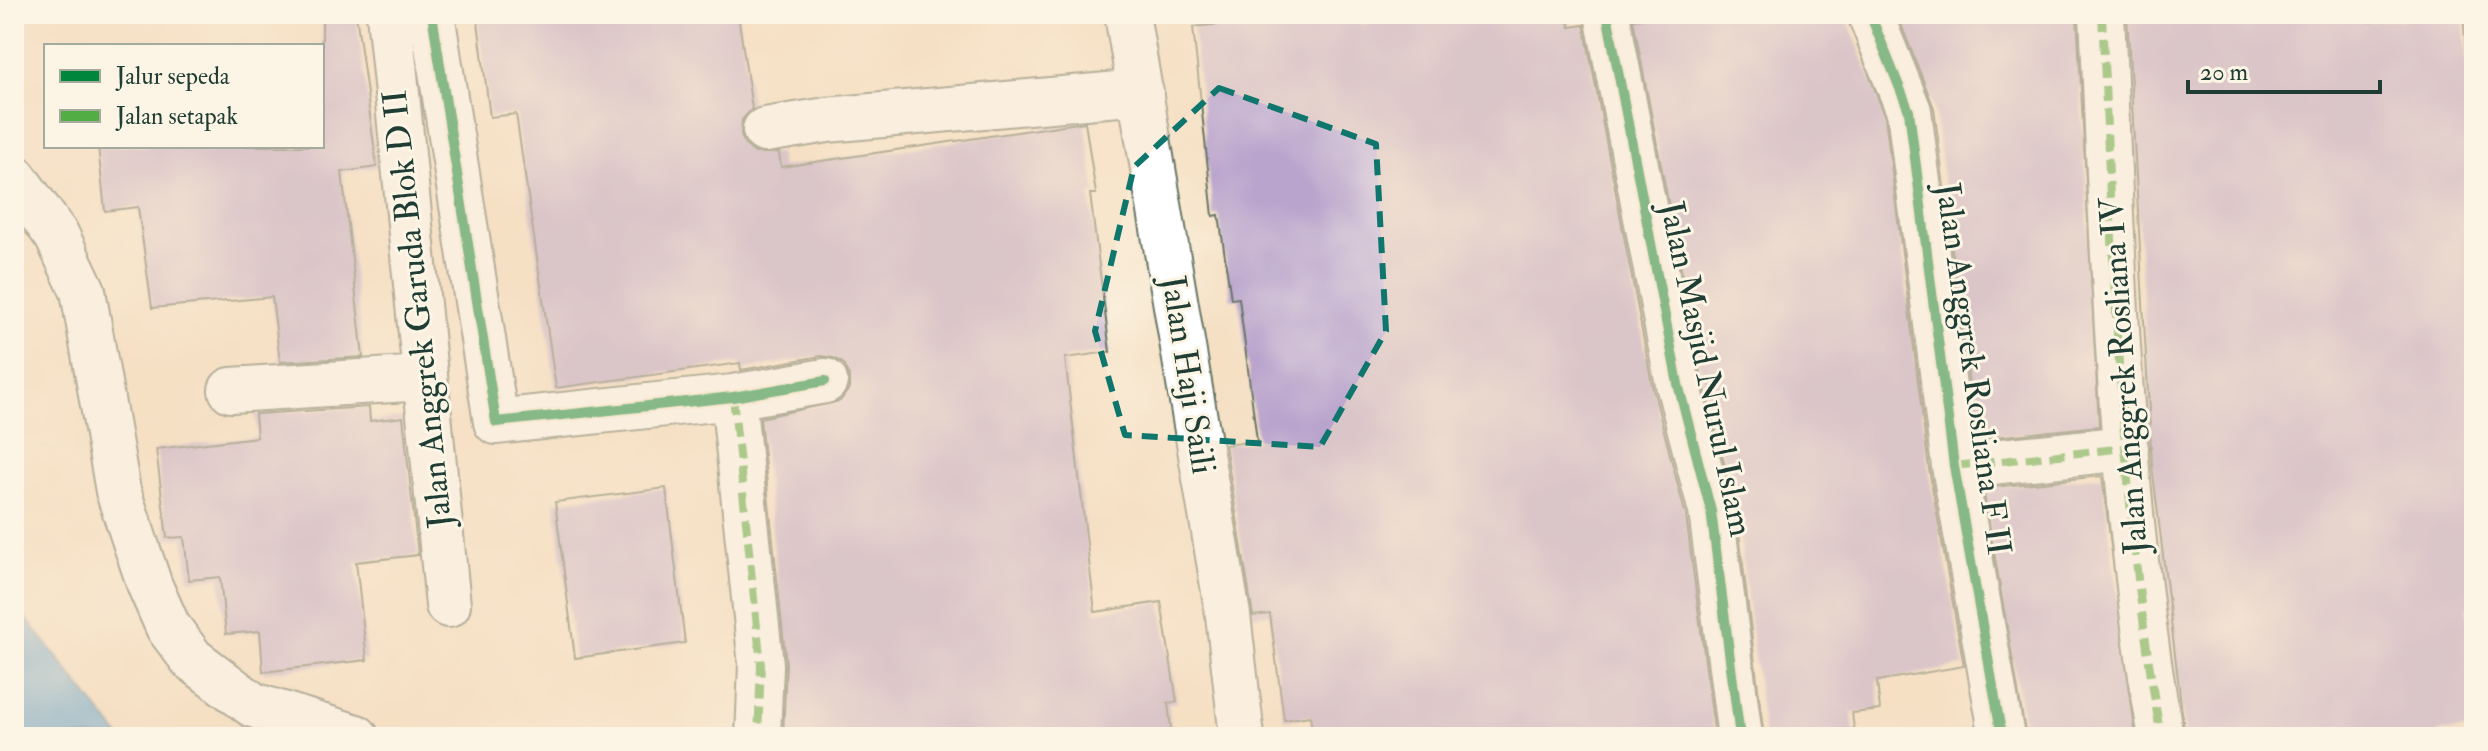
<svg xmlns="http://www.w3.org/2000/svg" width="2488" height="751" font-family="'IM FELL Double Pica',serif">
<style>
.water{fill:#61a5d6;stroke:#407185;stroke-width:2}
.building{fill:#b9a4cd}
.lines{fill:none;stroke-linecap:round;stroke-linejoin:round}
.minor-casing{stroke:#6a7666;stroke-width:48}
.tertiary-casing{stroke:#6a7666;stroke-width:48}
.minor{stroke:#fff;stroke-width:44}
.tertiary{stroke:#fff;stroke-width:44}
.quiet{stroke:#52ad45;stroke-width:8;stroke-dasharray:16 8;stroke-linecap:butt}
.cycleway-casing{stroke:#fcf5e5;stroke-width:15}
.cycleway{stroke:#00873e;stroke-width:10}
.marked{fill:none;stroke:#0f766e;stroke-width:6;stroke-dasharray:16 10;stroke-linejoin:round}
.labels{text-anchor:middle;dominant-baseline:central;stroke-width:6;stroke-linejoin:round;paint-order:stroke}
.street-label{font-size:34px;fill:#1f3d34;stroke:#fcf5e5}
</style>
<rect width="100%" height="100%" fill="#fcf5e5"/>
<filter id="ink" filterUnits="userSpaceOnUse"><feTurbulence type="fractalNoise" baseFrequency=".0125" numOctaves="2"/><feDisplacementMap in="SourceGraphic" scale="16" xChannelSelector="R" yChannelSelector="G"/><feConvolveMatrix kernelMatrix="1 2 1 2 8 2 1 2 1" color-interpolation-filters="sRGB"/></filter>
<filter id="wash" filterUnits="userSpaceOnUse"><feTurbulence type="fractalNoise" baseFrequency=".006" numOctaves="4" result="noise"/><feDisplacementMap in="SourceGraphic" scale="32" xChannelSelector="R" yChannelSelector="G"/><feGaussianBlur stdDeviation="1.8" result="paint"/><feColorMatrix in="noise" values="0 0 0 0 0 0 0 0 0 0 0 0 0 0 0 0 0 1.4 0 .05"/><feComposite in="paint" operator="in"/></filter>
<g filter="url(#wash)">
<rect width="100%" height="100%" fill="#f5e0c4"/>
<path class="water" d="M14,603L120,737H14Z"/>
<g id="blocks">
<path class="building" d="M322,14H356L377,167L342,172L363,357L280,362L272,297L152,308L138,207L105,211L98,146H322Z
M477,14H738L752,109L742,120L741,135L745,145L755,153H779L781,167L1085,122L1096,194H1090L1110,352L1065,358L1095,612L1161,602L1177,702L1168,703L1172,737H783L786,663L760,418L840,401L849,389V376L844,364L834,358L821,356L741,370L740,363L556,388L516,114L490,117Z
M1312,14H1360L1361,24L1435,14H1568L1570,27L1584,25L1653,389L1686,516L1715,737H1313L1310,716L1284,720L1270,614L1253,616L1225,445L1257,441L1239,298L1231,299L1219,215L1213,216L1193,27Z
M1668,14H1846L1885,117L1929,469L1964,666L1877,681L1880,710L1852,713L1855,737H1764L1736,508L1702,378L1633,19Z
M1897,14H2077L2099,426L1976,439L1934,108Z
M2127,14H2369V22L2463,14L2467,65L2474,64V608H2467L2474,670V729L2438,732V737H2185L2152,465Z
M369,407L370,421L403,417L418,555L356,562L367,660L263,672L260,631L226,634L220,577L189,580L184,537L167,538L156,449L257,437L255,414Z
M2102,476L2136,737H2026L1983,488Z
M666,488L685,643L575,658L555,502Z"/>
</g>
</g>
<g filter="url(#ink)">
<use href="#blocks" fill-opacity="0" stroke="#6a7666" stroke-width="2"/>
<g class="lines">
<defs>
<path id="minor" d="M389,14L448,605
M432,14L496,422L733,397L825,381
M1127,14L1228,615L1242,737
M1607,14L1678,384L1711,511L1740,737
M1870,14L1909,111L1954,466L2002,737
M2102,14C2113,255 2119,499 2161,737
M765,130L827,120L1141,92
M231,390L425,378
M733,397L761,665L758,737
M1954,466L2126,448"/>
<path id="tertiary" d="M14,177L57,236L83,291L118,491L150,586L168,627L192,659L253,705L356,737"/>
</defs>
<use href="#minor" class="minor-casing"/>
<use href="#tertiary" class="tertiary-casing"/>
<use href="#minor" class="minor"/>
<use href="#tertiary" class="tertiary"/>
<path class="quiet" d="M2102,14C2113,255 2119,499 2161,737
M733,397L761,665L758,737
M1954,466L2126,448"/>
<defs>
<path id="cycleway" d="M432,14L496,422L733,397L825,381
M1607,14L1678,384L1711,511L1740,737
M1870,14L1909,111L1954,466L2002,737"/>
</defs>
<use href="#cycleway" class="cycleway-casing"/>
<use href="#cycleway" class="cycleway"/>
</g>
</g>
<path d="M0 0H2488V751H0ZM1219,88L1376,144L1386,331L1320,447L1125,435L1095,331L1134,167Z" fill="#f5e0c4" fill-opacity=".55" fill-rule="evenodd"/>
<path class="marked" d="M1219,88L1376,144L1386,331L1320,447L1125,435L1095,331L1134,167Z"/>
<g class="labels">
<g class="street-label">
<text transform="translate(418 309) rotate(-96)">Jalan Anggrek Garuda Blok D II</text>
<text transform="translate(1706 369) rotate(78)">Jalan Masjid Nurul Islam</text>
<text transform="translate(1973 369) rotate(82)">Jalan Anggrek Rosliana F II</text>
<text transform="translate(1188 375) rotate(81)">Jalan Haji Saili</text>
<text transform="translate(2124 376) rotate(-94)">Jalan Anggrek Rosliana IV</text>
</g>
</g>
<rect width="2488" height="751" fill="none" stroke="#fcf5e5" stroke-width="48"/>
<rect x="44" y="44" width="280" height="104" fill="#fcf5e5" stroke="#a4ab9e" stroke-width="2"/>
<rect x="60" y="70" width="40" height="12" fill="#00873e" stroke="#a4ab9e" stroke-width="2"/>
<text x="116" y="84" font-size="24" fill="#1f3d34">Jalur sepeda</text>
<rect x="60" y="110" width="40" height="12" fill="#52ad45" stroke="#a4ab9e" stroke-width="2"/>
<text x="116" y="124" font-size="24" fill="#1f3d34">Jalan setapak</text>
<path d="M2188 80v12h192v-12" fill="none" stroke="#1f3d34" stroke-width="4"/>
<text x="2200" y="80" font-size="24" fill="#1f3d34" stroke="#fcf5e5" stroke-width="6" paint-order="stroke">20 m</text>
</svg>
